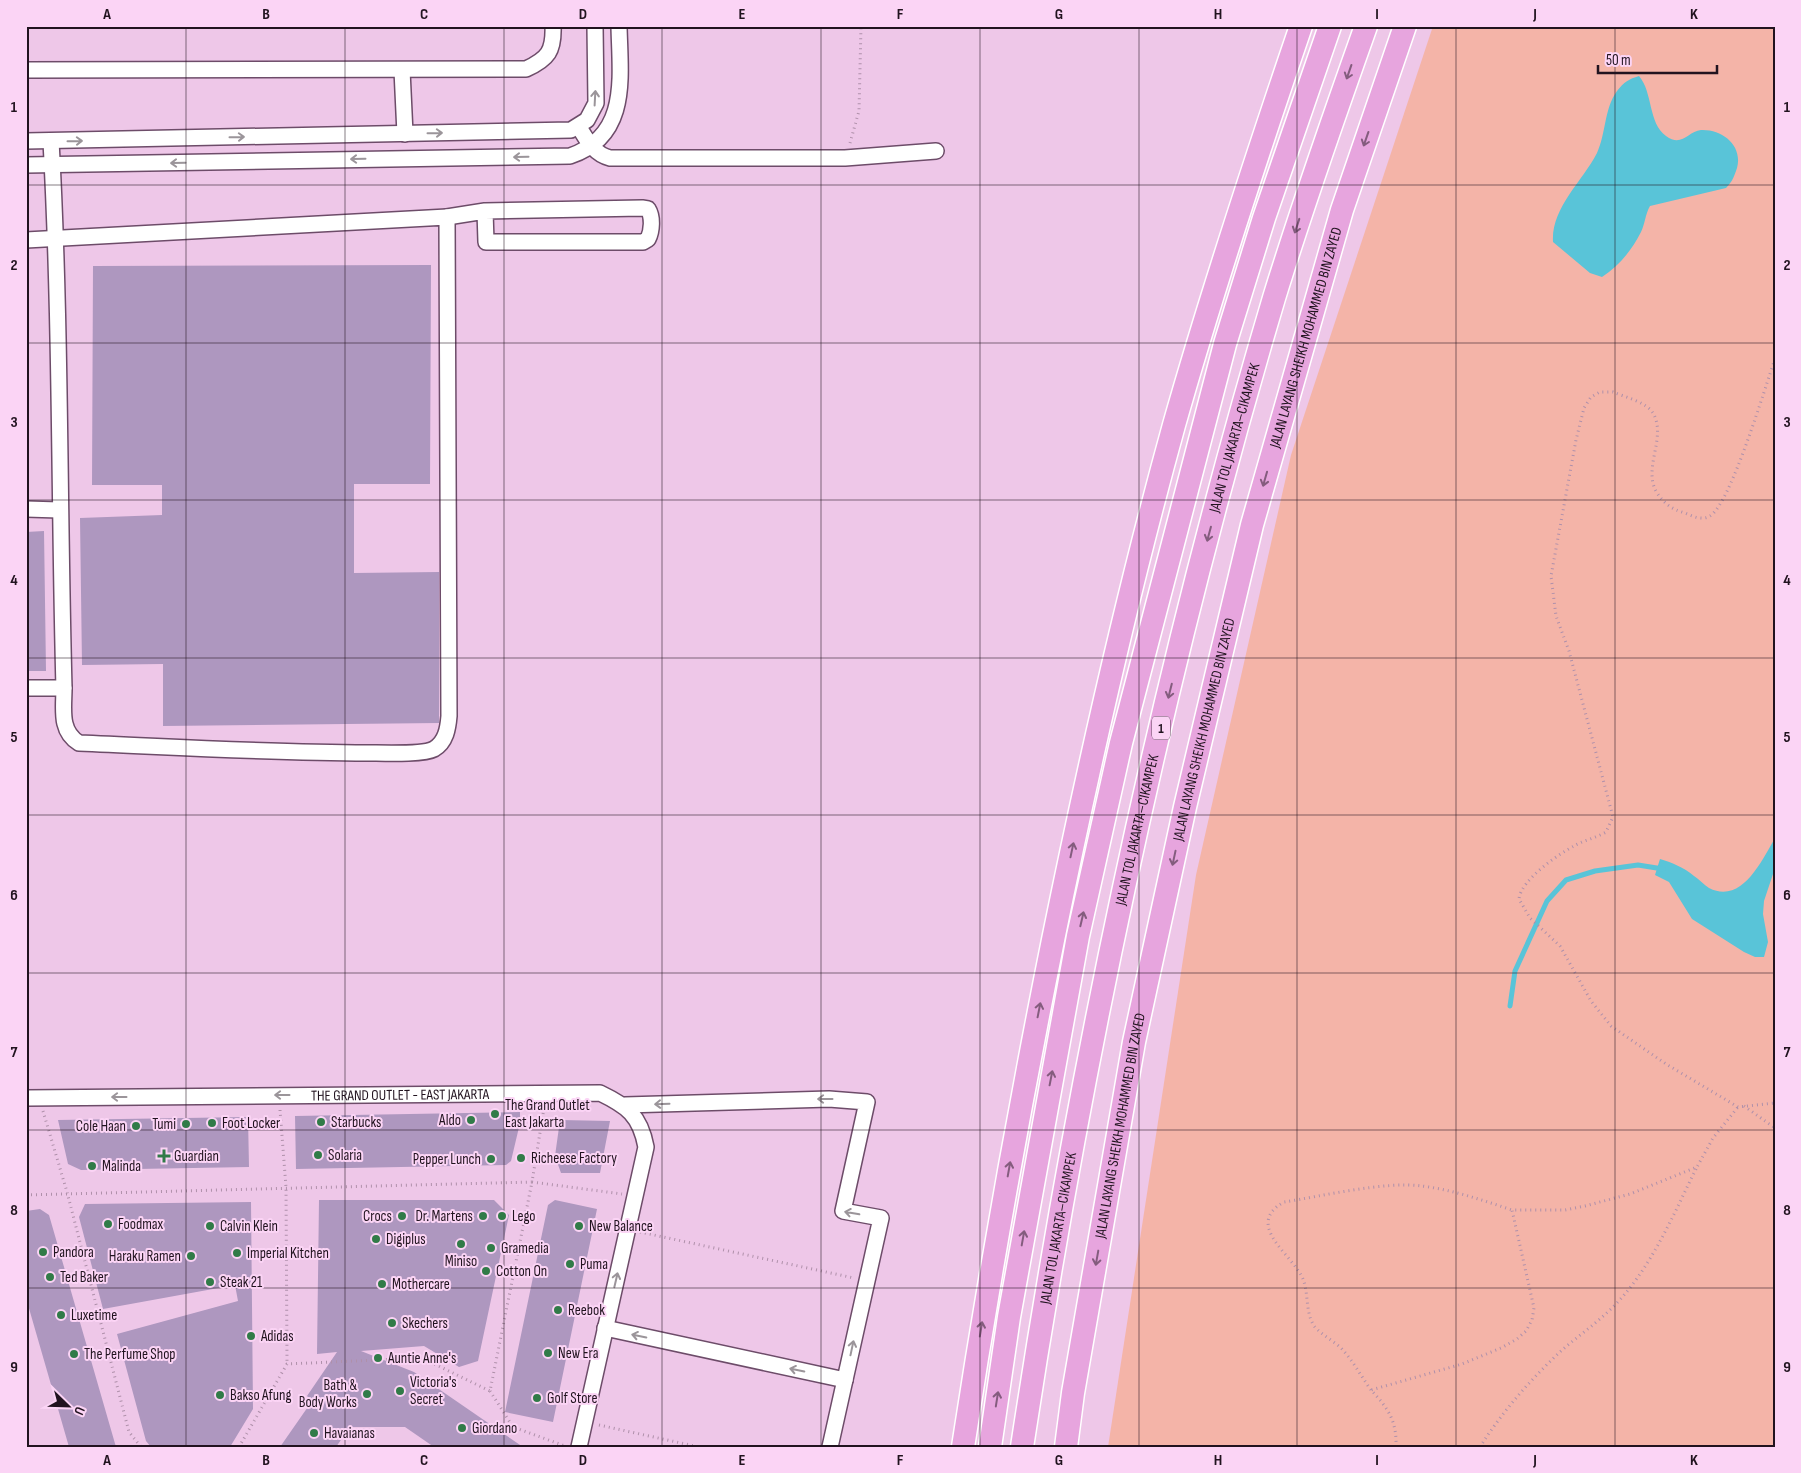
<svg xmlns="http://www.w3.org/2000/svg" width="1801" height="1473" font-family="'Sofia Sans Condensed',sans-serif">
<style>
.green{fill:#f4b4a8}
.water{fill:#59c4d8}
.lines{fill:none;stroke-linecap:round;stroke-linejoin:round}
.stream{stroke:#59c4d8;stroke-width:5}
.building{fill:#ae97bf}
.minor-casing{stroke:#6d4c69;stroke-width:18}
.highway-casing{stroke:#fff;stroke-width:25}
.path{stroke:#af90aa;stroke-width:3;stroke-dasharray:1 4;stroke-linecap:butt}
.minor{stroke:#fff;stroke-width:15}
.highway{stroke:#e7a5de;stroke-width:22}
.oneway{stroke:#845c7e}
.oneway2{stroke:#9b959a}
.grid{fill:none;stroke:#21131f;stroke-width:1;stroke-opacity:0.55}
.poi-dot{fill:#317b48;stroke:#fbd4f5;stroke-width:2}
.labels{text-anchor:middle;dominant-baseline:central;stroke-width:4;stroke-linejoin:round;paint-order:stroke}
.shield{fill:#fbd4f5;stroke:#624d5f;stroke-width:1}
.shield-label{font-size:14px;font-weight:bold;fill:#21131f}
.street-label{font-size:15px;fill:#21131f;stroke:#fbd4f5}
.poi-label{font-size:15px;fill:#21131f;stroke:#fbd4f5;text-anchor:start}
.neatline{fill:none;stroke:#21131f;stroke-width:2}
.grid-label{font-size:16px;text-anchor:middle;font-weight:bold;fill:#21131f}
</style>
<rect width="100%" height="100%" fill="#eec7e8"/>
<path class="green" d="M1433,26H1775V1447H1108L1196,875L1291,455Z"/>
<path class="water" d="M1639,76C1653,92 1648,123 1666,136C1682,148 1688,131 1701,130C1723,129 1743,146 1737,168C1734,177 1732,182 1726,188L1650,206C1645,215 1645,224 1641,232C1632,250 1619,266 1602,277L1590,273L1553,242C1551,208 1582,182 1597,153C1606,134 1604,109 1617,91C1624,82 1629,79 1639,76Z
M1775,838V868L1764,901L1763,914L1768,942L1764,957H1755L1744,952L1692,919L1669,882L1655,875L1660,859C1673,863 1683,867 1694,876C1699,879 1704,885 1709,888C1742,905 1762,860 1775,838Z"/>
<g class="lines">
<path class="stream" d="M1510,1006L1515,971L1547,901L1566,880L1595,871L1638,865L1663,869"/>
</g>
<path class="building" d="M431,265L430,484H354V573L439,572V723L163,726V664L82,665L80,518L162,515V485H92L93,266Z
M44,531L46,671H26V532Z
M520,1112V1123L511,1161L506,1165L296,1169L295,1116Z
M248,1117L249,1167L81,1170L68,1164L58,1120Z
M560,1120L610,1121L600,1173H561L555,1156Z
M319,1200H494L509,1215L478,1361L459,1367L424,1346L361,1351L414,1372L523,1447H434L405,1427H350L336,1447H280L312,1401L307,1396L337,1352L317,1354Z
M555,1200L597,1209L553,1422L505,1412L548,1205Z
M251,1202L253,1409L230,1447H151L146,1441L117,1334L238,1301L235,1285L103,1309L79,1217L85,1204Z
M40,1209L49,1215L116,1447H69L26,1298V1211Z"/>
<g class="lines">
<defs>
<g id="minor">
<path d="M26,70L526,69C548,59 554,51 553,26"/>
<path d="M402,70L405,134"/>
<path d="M579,127C587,140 594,154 610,158H845L936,151"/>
<path d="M26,141L571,130L587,120L596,103L595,26"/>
<path d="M26,165L570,156C630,136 620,77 619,26"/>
<path d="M447,217L485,211L642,208L648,209C653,217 652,231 648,239L643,242H486L485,211"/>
<path d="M26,240L447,217L449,716C448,728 446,742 434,749C423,755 381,753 367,753C271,753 175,747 79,743C59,731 64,708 64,688"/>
<path d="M26,509L59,510"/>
<path d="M26,688H64C59,506 61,323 51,141"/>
<path id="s1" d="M26,1098L600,1093C627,1106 640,1115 646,1147L579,1447"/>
<path d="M625,1105L829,1099L867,1102L843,1211L881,1218L830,1447"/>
<path d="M605,1328L845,1380"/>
</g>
<g id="highway">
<path d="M963,1447C989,1277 1019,1109 1053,940C1088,768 1127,595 1174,425C1212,291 1256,158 1301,26"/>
<path d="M990,1447L1009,1317L1078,936L1121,743L1225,344L1264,218L1330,26"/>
<path id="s2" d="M1022,1447C1081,1059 1162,674 1274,298C1302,207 1334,116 1366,26"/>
<path id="s3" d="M1066,1447L1073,1393L1134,1042L1185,807L1252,525L1342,210L1405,26"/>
</g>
</defs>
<use href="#minor" class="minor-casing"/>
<use href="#highway" class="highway-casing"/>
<path class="path" d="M850,143L859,111L861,26
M1775,359C1765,387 1731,503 1710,516C1702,521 1692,516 1685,513C1671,509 1663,503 1656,491C1643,467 1667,437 1653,413C1646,402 1625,397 1613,392H1600L1591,397L1584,408L1576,440L1551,576L1556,616L1569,651L1613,817L1606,832C1596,838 1584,840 1574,846C1557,855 1521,880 1519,899L1530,918L1560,946L1591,1001L1611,1026L1666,1064L1738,1107L1775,1103
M1744,1106L1775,1128
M544,1108L532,1182L622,1194
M280,1110L286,1187L287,1364
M43,1111L67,1192L129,1432L141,1447
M26,1195L532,1182L490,1391L422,1358L287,1364L239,1447
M640,1232L854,1278
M1371,1390C1361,1376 1353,1361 1342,1349C1334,1341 1323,1336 1315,1327C1305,1314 1309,1294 1303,1279C1293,1255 1243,1225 1284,1202C1323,1196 1385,1181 1422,1186C1453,1190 1482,1200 1512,1210
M490,1391L513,1427L565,1446
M599,1425L699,1447
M1396,1447C1397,1421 1388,1408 1371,1390L1462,1364L1501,1348L1517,1339L1526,1331L1532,1320L1534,1308L1512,1210H1565L1585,1206L1630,1194L1697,1167L1713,1138L1738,1107
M1480,1447C1502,1412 1531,1379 1561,1351C1578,1336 1597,1323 1613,1307C1651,1269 1673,1215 1697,1167"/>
<use href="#minor" class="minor"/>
<use href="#highway" class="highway"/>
</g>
<defs><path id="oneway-shaft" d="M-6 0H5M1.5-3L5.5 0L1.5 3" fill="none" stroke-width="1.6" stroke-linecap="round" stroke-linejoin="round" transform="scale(1.25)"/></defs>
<g class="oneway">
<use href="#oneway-shaft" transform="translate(1349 72) rotate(109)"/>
<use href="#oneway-shaft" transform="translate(1366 139) rotate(109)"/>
<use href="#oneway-shaft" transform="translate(1297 226) rotate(108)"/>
<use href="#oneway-shaft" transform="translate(1265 479) rotate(106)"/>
<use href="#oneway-shaft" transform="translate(1209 534) rotate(105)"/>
<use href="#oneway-shaft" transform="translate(1170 691) rotate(104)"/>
<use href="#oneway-shaft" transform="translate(1072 850) rotate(-78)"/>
<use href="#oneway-shaft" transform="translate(1174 858) rotate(102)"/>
<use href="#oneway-shaft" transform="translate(1082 919) rotate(-77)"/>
<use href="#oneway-shaft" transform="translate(1039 1010) rotate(-79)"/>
<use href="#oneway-shaft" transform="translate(1051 1078) rotate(-79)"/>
<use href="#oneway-shaft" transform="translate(1009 1169) rotate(-80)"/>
<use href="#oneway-shaft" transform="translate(1023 1238) rotate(-80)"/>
<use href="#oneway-shaft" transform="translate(1097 1258) rotate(100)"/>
<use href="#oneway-shaft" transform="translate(981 1329) rotate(-81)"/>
<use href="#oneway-shaft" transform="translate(997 1399) rotate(-81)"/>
</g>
<g class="oneway2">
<use href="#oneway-shaft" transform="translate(595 98) rotate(-87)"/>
<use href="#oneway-shaft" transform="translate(435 133) rotate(-1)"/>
<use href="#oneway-shaft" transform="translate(237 137) rotate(-1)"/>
<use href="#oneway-shaft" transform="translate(75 141) rotate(-1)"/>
<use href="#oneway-shaft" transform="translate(521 157) rotate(179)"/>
<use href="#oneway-shaft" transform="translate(358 159) rotate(179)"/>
<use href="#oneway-shaft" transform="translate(178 163) rotate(179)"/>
<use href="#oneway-shaft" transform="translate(282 1095) rotate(180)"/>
<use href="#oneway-shaft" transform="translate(119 1097) rotate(180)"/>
<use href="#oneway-shaft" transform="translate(825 1099) rotate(180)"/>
<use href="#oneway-shaft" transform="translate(662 1104) rotate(178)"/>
<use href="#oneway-shaft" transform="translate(852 1213) rotate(-170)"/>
<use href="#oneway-shaft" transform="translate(616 1280) rotate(-77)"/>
<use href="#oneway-shaft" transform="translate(639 1336) rotate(-168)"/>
<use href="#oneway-shaft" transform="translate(852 1348) rotate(-78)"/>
<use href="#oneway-shaft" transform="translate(797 1370) rotate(-168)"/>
</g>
<path class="grid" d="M186,26V1447M345,26V1447M504,26V1447M662,26V1447M821,26V1447M980,26V1447M1139,26V1447M1297,26V1447M1456,26V1447M1615,26V1447M26,185H1775M26,343H1775M26,500H1775M26,658H1775M26,815H1775M26,973H1775M26,1130H1775M26,1288H1775"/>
<g class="poi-dot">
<circle cx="495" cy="1114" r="5"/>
<circle cx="471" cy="1120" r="5"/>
<circle cx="321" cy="1122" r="5"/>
<circle cx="212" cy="1123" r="5"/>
<circle cx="186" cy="1124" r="5"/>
<circle cx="136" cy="1126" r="5"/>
<circle cx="318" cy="1155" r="5"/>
<path d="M161.5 1148.5h5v5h5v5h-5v5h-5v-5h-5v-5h5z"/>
<circle cx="521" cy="1158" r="5"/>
<circle cx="491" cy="1159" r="5"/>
<circle cx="92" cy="1166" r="5"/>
<circle cx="402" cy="1216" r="5"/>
<circle cx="483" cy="1216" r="5"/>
<circle cx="502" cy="1216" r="5"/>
<circle cx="108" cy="1224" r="5"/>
<circle cx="210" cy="1226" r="5"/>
<circle cx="579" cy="1226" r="5"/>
<circle cx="376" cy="1239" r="5"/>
<circle cx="461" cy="1244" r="5"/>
<circle cx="491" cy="1248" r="5"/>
<circle cx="43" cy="1252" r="5"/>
<circle cx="237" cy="1253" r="5"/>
<circle cx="191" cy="1256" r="5"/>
<circle cx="570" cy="1264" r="5"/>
<circle cx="486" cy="1271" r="5"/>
<circle cx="50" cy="1277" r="5"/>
<circle cx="210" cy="1282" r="5"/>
<circle cx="382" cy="1284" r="5"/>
<circle cx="558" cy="1310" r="5"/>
<circle cx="61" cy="1315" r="5"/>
<circle cx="392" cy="1323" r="5"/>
<circle cx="251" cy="1336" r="5"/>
<circle cx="548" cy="1353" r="5"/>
<circle cx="74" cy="1354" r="5"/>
<circle cx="378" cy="1358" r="5"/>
<circle cx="400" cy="1391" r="5"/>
<circle cx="367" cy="1394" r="5"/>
<circle cx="220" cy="1395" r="5"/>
<circle cx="537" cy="1398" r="5"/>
<circle cx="462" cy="1428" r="5"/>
<circle cx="314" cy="1433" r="5"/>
</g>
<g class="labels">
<rect class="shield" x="1152" y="716.5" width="18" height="23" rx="4"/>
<g class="shield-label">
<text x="1161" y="728">1</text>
</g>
<g class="street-label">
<text stroke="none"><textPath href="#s3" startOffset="1136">JALAN LAYANG SHEIKH MOHAMMED BIN ZAYED</textPath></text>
<text stroke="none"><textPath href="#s2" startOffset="1032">JALAN TOL JAKARTA–CIKAMPEK</textPath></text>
<text stroke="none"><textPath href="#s3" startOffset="731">JALAN LAYANG SHEIKH MOHAMMED BIN ZAYED</textPath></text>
<text stroke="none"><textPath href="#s2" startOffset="628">JALAN TOL JAKARTA–CIKAMPEK</textPath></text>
<text stroke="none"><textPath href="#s1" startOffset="374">THE GRAND OUTLET - EAST JAKARTA</textPath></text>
<text stroke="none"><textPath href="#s3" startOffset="326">JALAN LAYANG SHEIKH MOHAMMED BIN ZAYED</textPath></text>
<text stroke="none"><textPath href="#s2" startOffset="222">JALAN TOL JAKARTA–CIKAMPEK</textPath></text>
</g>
<g class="poi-label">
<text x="505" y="1105">The Grand Outlet<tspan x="505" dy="17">East Jakarta</tspan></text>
<text x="461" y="1120" text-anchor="end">Aldo</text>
<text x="331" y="1122">Starbucks</text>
<text x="222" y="1123">Foot Locker</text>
<text x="176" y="1124" text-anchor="end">Tumi</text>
<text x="126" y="1126" text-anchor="end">Cole Haan</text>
<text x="328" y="1155">Solaria</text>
<text x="174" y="1156">Guardian</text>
<text x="531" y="1158">Richeese Factory</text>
<text x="481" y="1159" text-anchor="end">Pepper Lunch</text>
<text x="102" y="1166">Malinda</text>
<text x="392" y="1216" text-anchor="end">Crocs</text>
<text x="473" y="1216" text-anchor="end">Dr. Martens</text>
<text x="512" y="1216">Lego</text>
<text x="118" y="1224">Foodmax</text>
<text x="220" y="1226">Calvin Klein</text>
<text x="589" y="1226">New Balance</text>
<text x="386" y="1239">Digiplus</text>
<text x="501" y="1248">Gramedia</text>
<text x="53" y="1252">Pandora</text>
<text x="247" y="1253">Imperial Kitchen</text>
<text x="181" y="1256" text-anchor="end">Haraku Ramen</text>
<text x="461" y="1261" text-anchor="middle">Miniso</text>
<text x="580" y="1264">Puma</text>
<text x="496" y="1271">Cotton On</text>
<text x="60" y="1277">Ted Baker</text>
<text x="220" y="1282">Steak 21</text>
<text x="392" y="1284">Mothercare</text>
<text x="568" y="1310">Reebok</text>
<text x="71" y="1315">Luxetime</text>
<text x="402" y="1323">Skechers</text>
<text x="261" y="1336">Adidas</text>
<text x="558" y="1353">New Era</text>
<text x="84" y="1354">The Perfume Shop</text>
<text x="388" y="1358">Auntie Anne's</text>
<text x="410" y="1382">Victoria's<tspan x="410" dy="17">Secret</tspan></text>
<text x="357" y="1385" text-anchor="end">Bath &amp;<tspan x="357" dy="17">Body Works</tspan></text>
<text x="230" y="1395">Bakso Afung</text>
<text x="547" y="1398">Golf Store</text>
<text x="472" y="1428">Giordano</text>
<text x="324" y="1433">Havaianas</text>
</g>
</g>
<rect width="1801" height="1473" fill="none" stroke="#fbd4f5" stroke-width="55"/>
<g transform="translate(68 1406) rotate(113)" stroke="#fbd4f5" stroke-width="4" paint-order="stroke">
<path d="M0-4L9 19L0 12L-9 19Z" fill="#21131f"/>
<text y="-8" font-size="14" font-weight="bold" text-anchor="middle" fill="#21131f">U</text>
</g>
<path d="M1598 65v8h119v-8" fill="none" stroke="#21131f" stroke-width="2.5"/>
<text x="1606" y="65" font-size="15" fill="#21131f" stroke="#fbd4f5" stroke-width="4" paint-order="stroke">50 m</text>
<rect x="28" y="28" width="1746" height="1418" class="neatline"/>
<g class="grid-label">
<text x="107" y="19">A</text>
<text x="266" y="19">B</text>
<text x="424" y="19">C</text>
<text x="583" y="19">D</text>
<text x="742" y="19">E</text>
<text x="900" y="19">F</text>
<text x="1059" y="19">G</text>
<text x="1218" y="19">H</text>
<text x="1377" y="19">I</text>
<text x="1535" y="19">J</text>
<text x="1694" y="19">K</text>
<text x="14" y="112">1</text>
<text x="1787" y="112">1</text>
<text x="14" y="270">2</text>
<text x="1787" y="270">2</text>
<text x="14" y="427">3</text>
<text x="1787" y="427">3</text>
<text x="14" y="585">4</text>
<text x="1787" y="585">4</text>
<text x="14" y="742">5</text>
<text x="1787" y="742">5</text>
<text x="14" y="900">6</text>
<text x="1787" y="900">6</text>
<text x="14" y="1057">7</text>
<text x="1787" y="1057">7</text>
<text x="14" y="1215">8</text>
<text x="1787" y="1215">8</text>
<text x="14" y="1372">9</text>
<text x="1787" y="1372">9</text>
<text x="107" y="1465">A</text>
<text x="266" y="1465">B</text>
<text x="424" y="1465">C</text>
<text x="583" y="1465">D</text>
<text x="742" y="1465">E</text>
<text x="900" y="1465">F</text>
<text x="1059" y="1465">G</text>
<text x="1218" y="1465">H</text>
<text x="1377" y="1465">I</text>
<text x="1535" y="1465">J</text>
<text x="1694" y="1465">K</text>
</g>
</svg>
